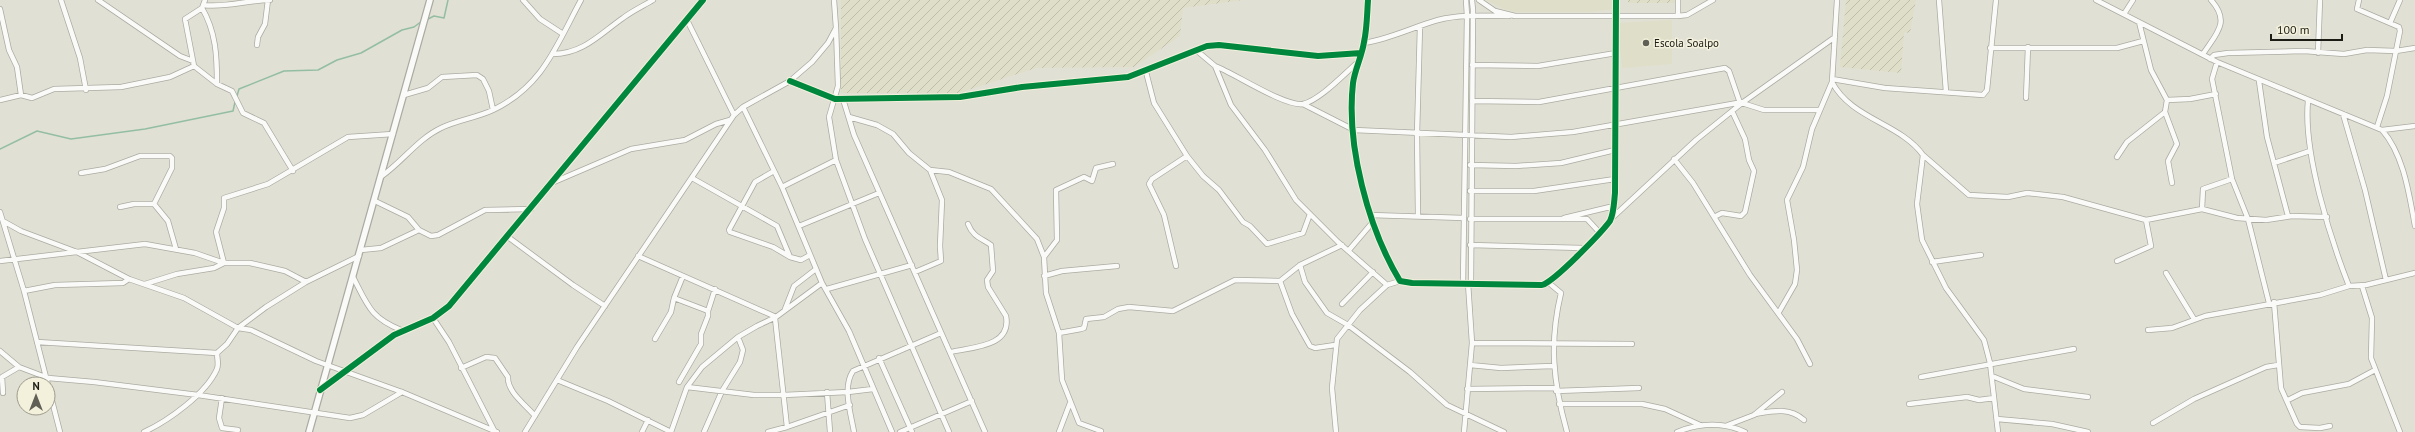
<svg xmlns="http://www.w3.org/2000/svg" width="2415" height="432" font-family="'PT Sans',sans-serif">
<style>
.built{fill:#dfdec8}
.industrial{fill:url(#industrial-furrows)}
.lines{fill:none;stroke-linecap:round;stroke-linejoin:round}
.stream{stroke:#93bea4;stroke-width:1.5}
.minor-casing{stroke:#acaba2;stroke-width:6}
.tertiary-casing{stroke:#acaba2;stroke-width:8}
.minor{stroke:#fafaf9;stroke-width:4.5}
.tertiary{stroke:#fafaf9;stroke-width:5.5}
.cycleway-casing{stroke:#f3f1dc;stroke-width:8}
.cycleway{stroke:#00873e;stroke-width:6}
.poi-dot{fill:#616057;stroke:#f3f1dc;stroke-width:1.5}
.labels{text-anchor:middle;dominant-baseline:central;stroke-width:3;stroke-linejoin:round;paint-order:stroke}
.poi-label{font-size:11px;fill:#1c1b14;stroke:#f3f1dc;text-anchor:start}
</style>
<defs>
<pattern id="industrial-furrows" width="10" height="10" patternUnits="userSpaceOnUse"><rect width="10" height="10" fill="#dfdec8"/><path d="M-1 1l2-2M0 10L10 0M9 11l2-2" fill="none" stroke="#bfbeab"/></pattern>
</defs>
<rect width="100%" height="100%" fill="#e1e0d4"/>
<path class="built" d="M1486,0H1615V9L1590,12H1516L1504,9Z
M1672,20V64L1622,68L1618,23Z"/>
<path class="industrial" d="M841,0H1243L1183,8L1180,36L1134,67L1036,68L959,93H841Z
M1628,0H1675V3H1628Z
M1846,0H1916L1910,33L1904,32L1901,73L1840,67Z"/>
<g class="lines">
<path class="stream" d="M428,19L434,16L444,18L448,0
M237,96L239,89L284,71L318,70L337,60L361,53L402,30L414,27L422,21
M0,149L37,131L71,139L145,129L233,111L235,102"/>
<defs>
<path id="minor" d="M61,0L80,58L86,90
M98,0L180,56L193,61
M205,0L202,8L185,19L194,66L217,84L232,91L243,113L264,123L293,171
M523,0L540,19L563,34
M1368,0C1367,14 1367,29 1364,42C1362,56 1355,69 1353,83C1346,145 1368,228 1400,281L1412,283L1542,285C1555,281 1601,233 1610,221C1614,213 1614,202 1615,193L1616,0
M1479,0L1495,11L1515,16H1678L1687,15L1713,0
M1678,0V16
M1939,0L1946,92
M2096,0L2217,62L2382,130C2404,155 2409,194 2415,226
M2359,0L2357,9L2399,27L2400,31L2387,96L2377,127
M203,5C226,8 248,0 270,0
M202,8C216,32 217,56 217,84
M0,9L9,50L17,67L21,95
M2124,14L2133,0
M687,20L734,115
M2390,23L2400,0
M836,28L838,86L829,117L836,160L865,239L949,432
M1364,43C1390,39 1413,27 1438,20C1461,14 1486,16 1509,16
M257,45L258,37L265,24L268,0
M1990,48H2117L2143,41
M1196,50L1215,66L1231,105L1265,150L1296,200L1338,242L1387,285
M2318,53L2320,0
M553,54C583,54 600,34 623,18C632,11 643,6 653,0
M2203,54C2216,34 2231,22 2211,0
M2210,59L2214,55L2228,53L2304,51L2344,54L2367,50L2396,51L2415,48
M2217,62L2212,79L2232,179L2248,219L2269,303
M1472,65L1538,66L1616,53
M1215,66C1234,73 1285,107 1303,104C1320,100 1344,74 1357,63
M1146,72L1154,103L1187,156L1203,176L1219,190L1243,222L1250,226L1267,244L1303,233L1310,214
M1832,79L1885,88L1983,95L1987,90L1996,0
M790,81L835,99L960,97L1022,87L1128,77L1207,46L1219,45L1318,56L1361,53
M2259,81L2267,137L2288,216
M1832,82C1851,119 1900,123 1923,155L1917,204L1922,240L1946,288L1984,340L1990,363L1998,432
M404,95L428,88L442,77L477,75L483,79L489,91L493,110
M2026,98L2028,47
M843,99L854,135L985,432
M0,100L21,95L32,98L54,89L121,87L170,77L194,66
M2167,100L2190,99L2216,94
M1472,101L1539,102L1725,68L1729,71L1740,103
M2308,101C2303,152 2330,238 2349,286
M1742,103L1764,110H1819
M1303,104L1354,130L1511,137L1573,132L1743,102
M743,107L782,187L822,283L849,331L892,432
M2165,112L2177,144L2168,161L2172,183
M2343,114L2365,190L2386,280
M849,117L877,125L893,134L909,153L930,170L942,200L940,246L941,261L915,272
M2382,130L2415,126
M1923,155L1969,195L2008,197L2027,193L2063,197L2146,220L2202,209L2237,218L2266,220L2292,216L2327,217
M2117,157L2127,142L2165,112L2167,100L2151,70L2139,22
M1674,159L1693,183L1750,275L1797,339L1810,364
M2274,163L2310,151
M1470,165L1516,166L1561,163L1615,150
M930,170L949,172L991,189L1037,239L1044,257L1046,293L1059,333L1062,380L1079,423L1101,431
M774,171L755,182L729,230L730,232L773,247L790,257
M81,173L105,169L140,156H170L172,158V168L154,204
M382,176C403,161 418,139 441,128C457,120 476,118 493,110C543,86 556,46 581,0
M692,178L777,226L790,257L801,260L810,255
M554,182L631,149L685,140L716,124L730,120
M782,187L836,160
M1470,191H1534L1615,179
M375,201L408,217L419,230
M120,207L134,204H154L168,221L176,249
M2202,209L2203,189L2232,179
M0,212L24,291L60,432
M1370,215L1464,218
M1418,216L1417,134L1420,26
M1714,217L1722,213L1741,216L1745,212L1754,171L1749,160L1745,139L1732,111
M1564,218L1614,206
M1612,218L1696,140L1742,103L1835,37
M1470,219H1587L1599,232
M3,221L21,231L77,252L129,279L184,298L238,328L251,330L316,361L402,392L497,432
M799,226L879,193
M508,237L573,285L605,306
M1470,245L1583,248
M361,250L381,248L419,230L431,236L438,235L485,210L531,209
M1349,250L1372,223
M638,256L776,317
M1044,257L1057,240L1056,190L1084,177L1092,181L1096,168L1113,164
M0,261L145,244L195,253L224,263H250L285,271L306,282
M2117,261L2151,246L2146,220
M1932,262L1981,255
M1300,265L1305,282L1327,313L1348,325L1410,372L1447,405L1504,432
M1176,266L1164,215L1149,184L1152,179L1187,156
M2166,273L2194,319
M1044,276L1062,271L1117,266
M353,277C368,306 370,317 401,330
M1280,281L1292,314L1310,346L1315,348L1335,345
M1463,283L1467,16L1466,0
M1471,283L1473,10L1472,0
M1549,283L1561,293C1549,343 1553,382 1567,432
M145,284L177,274L214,268L224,263L216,232L224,208V198L268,184L348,137L393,134
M2362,286L2372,318L2371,358L2400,432
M827,289L912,265
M24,291L55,285L123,283L129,279
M674,298L708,311
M2274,302L2281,388L2297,424L2300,427L2320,428L2330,426
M1342,304L1373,272
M785,309L794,286L816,269
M1779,312L1795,284L1797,270L1794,240L1787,200L1803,167L1812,129L1832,82L1837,0
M433,318L449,342L494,430
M775,318L787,427
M2148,330L2172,328L2205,316L2320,295L2349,286L2366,285L2415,273
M1059,333L1081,329L1084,328L1086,319L1104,317L1118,309L1129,307L1173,311L1235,280L1280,281L1300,265L1342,245
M655,339L671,312L674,298L683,276
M37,342L217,353L227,344L238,328L266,307L306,282L359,256
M1472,343L1632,344
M0,351L19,367L48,378L94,382L198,395L350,418L363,415L402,392
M951,352C972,347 1012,347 1006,316L988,287L987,280L993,271L991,245C981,238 973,237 968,224
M879,358L912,432
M1470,365L1501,368L1553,366
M461,368L486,357L495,358L508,377C507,392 526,405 535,416
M1992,376L2024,389L2088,397
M1921,377L2074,349
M557,380L608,401L671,432
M679,382L701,344V334L708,316V311L715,289
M687,387L702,367L738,337L757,326L776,317L822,283
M320,389L394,335L433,318L449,306L703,0
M1467,389L1556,388
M1556,391L1639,388
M827,392L830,432
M3,393L2,377L19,367
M222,398L219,418L222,428L238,430
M2288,400L2302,393L2349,384L2375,370
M1559,404H1642L1665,409L1700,425
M1909,404L1967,397L1979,400L1994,398
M1755,414C1773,411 1789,407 1804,420
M1997,419L2052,424L2088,432
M2153,423L2194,399L2266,367L2278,365
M1728,425L1754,415L1782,392
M144,432C168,421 206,394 217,369C219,364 217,358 217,353
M525,432L577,347L734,115L743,107L790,81L812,62L828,43L836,28L834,0
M642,432L648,420
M671,432L687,387L754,395H784L848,392L873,389
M704,432L722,391L740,362L743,350L738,337
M768,432L787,427L850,405
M854,432C851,414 842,387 853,371L941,333
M900,432L972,401
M1059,432L1070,403
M1336,432L1332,388L1337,339L1360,310L1387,285L1400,281
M1464,432L1472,343L1468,283
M1677,432C1700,423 1723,422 1745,432"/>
<path id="tertiary" d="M309,432L430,0"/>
</defs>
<use href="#minor" class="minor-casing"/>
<use href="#tertiary" class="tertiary-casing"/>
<use href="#minor" class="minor"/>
<use href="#tertiary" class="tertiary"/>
<defs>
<path id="cycleway" d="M1368,0C1367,14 1367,29 1364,42C1362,56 1355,69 1353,83C1346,145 1368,228 1400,281L1412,283L1542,285C1555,281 1601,233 1610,221C1614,213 1614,202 1615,193L1616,0
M790,81L835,99L960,97L1022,87L1128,77L1207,46L1219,45L1318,56L1361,53
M320,390L394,335L433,318L449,306L703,0"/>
</defs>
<use href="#cycleway" class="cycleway-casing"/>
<use href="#cycleway" class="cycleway"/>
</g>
<circle class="poi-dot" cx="1646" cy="43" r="4"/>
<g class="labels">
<g class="poi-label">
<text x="1654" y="43">Escola Soalpo</text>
</g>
</g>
<g transform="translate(36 396)"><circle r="19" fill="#f3f1dc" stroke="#9d9b8c"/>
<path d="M0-3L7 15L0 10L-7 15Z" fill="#616057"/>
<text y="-6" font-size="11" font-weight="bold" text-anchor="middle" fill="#1c1b14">N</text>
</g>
<path d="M2271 34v6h71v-6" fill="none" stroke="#1c1b14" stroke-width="2"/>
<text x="2277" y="34" font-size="12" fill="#1c1b14" stroke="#f3f1dc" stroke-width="3" paint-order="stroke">100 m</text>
</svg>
